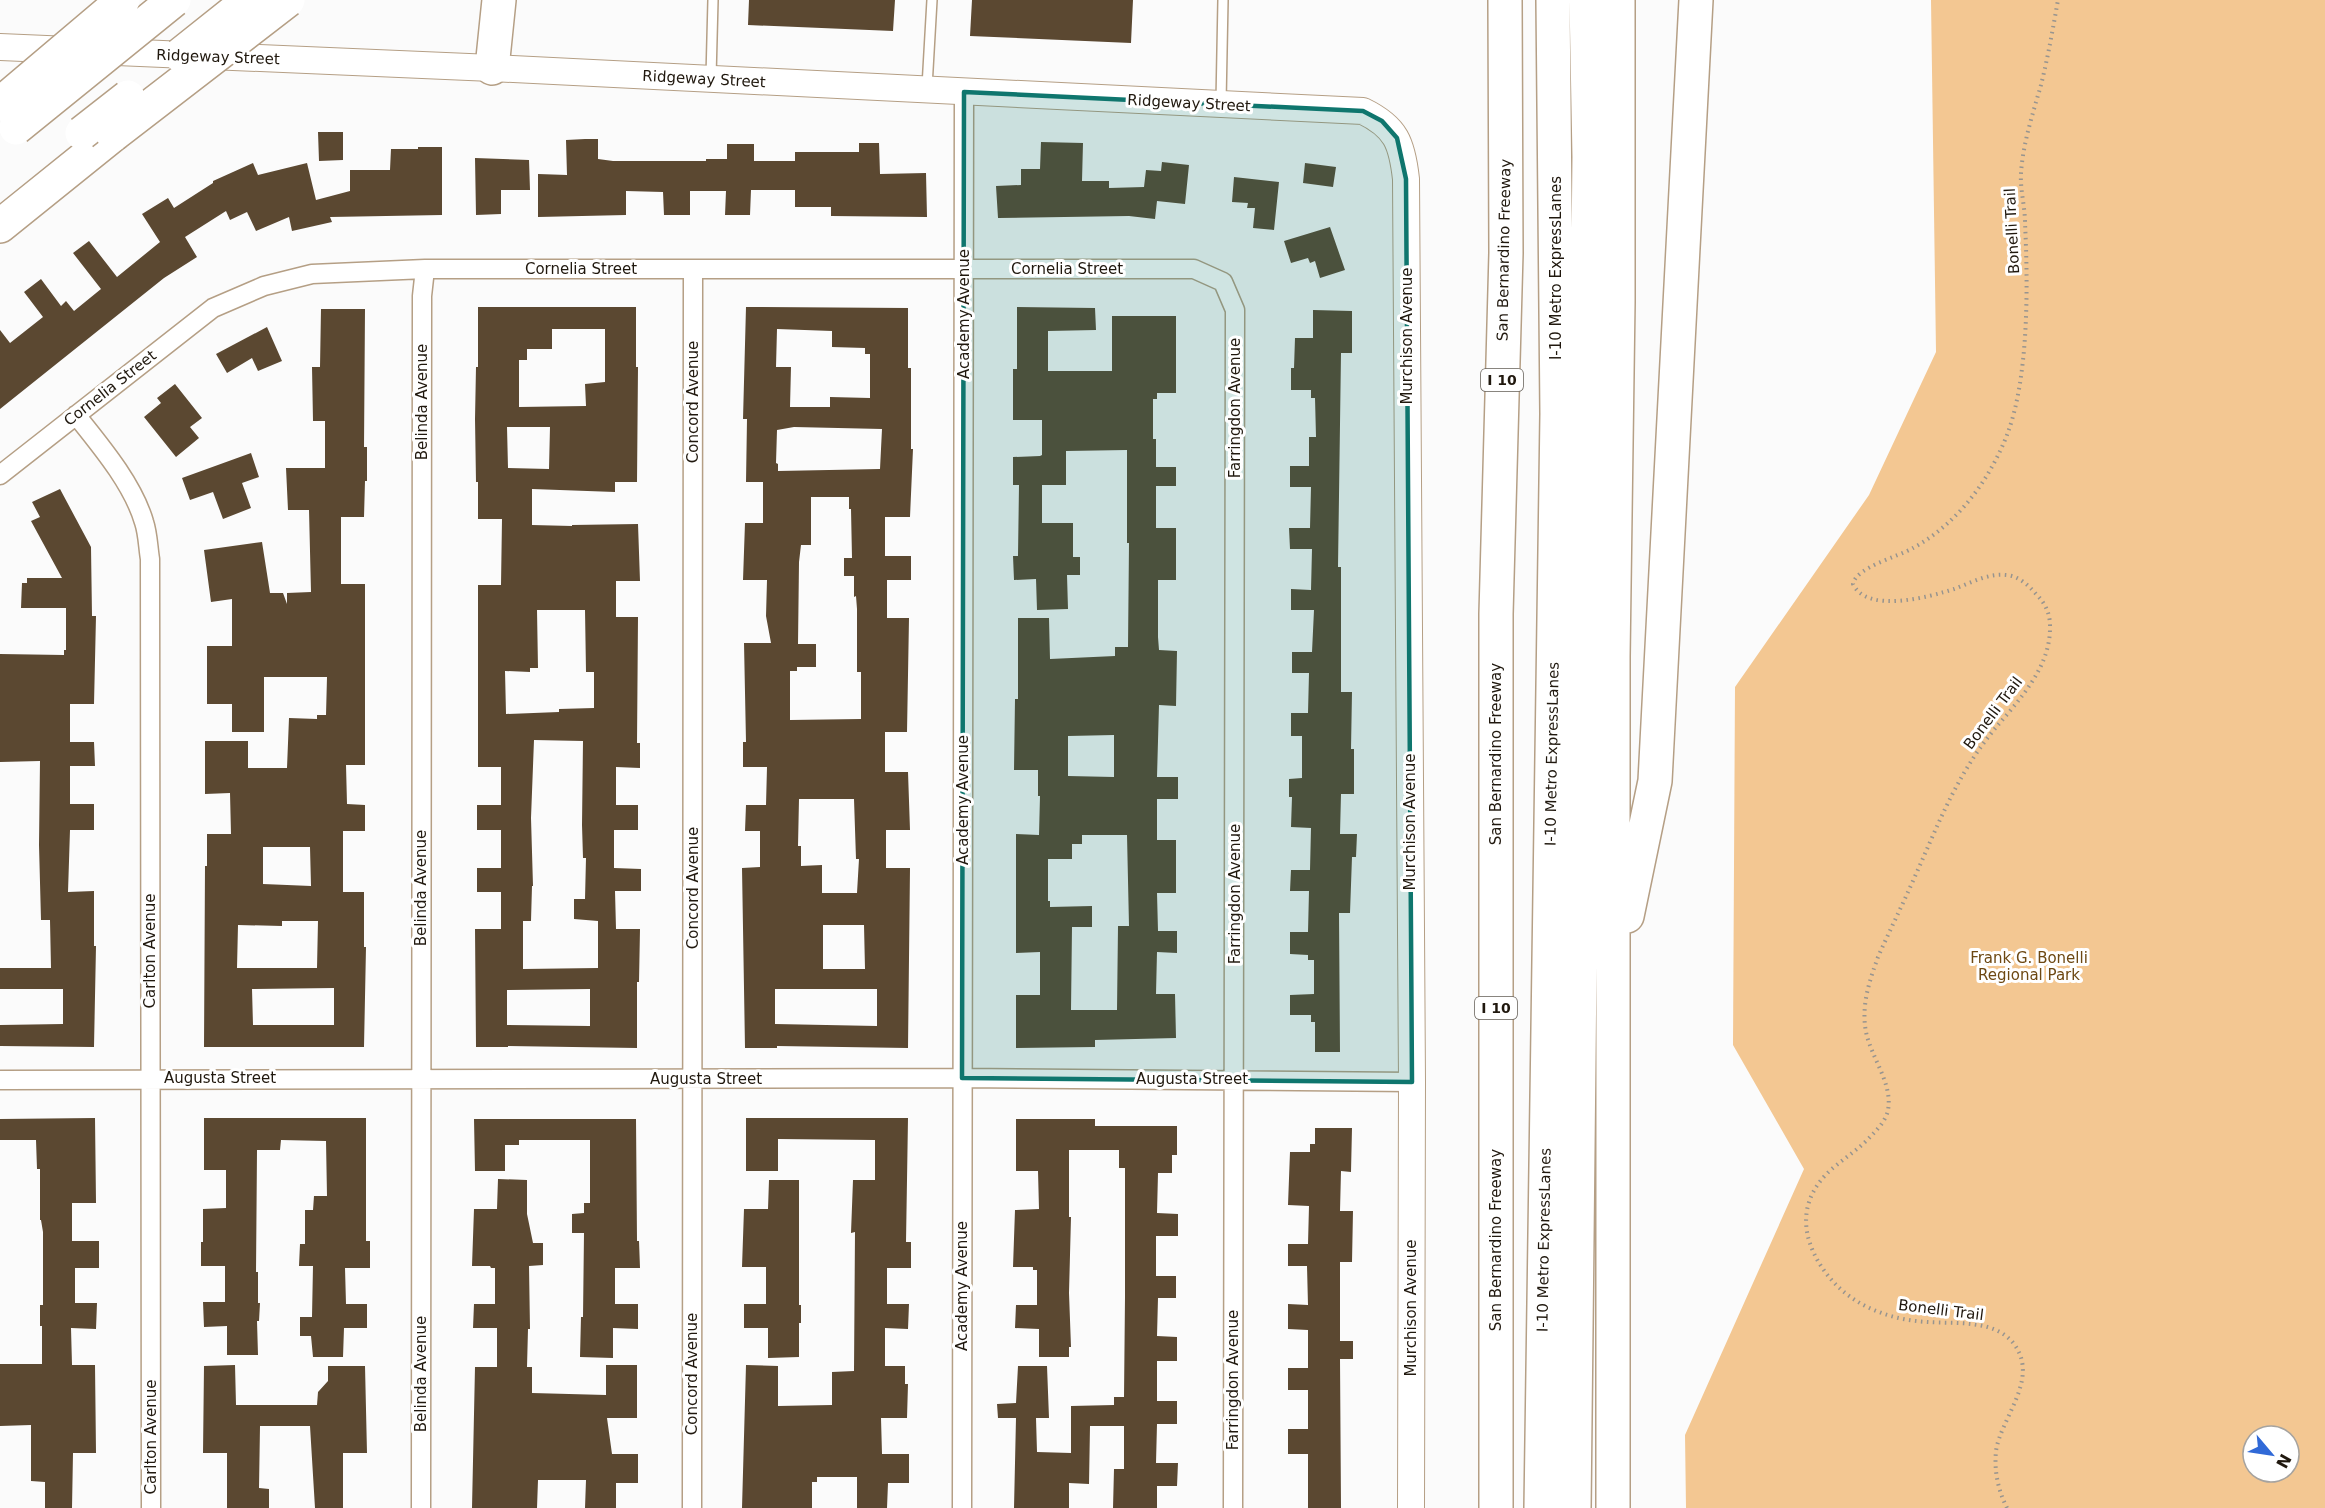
<svg xmlns="http://www.w3.org/2000/svg" width="2325" height="1508" font-family="'DejaVu Sans',sans-serif">
<style>
.green{fill:#f3c792;fill-rule:evenodd}
.building{fill:#5b4831;fill-rule:evenodd}
.lines{fill:none;stroke-linecap:round;stroke-linejoin:round}
.lane-casing{stroke:#b59f85;stroke-width:12}
.street-casing{stroke:#b59f85;stroke-width:21}
.secondary-casing{stroke:#b59f85;stroke-width:28}
.highway-casing{stroke:#b59f85;stroke-width:36}
.path{stroke:#97948f;stroke-width:4;stroke-dasharray:1.5 4.5;stroke-linecap:butt}
.lane{stroke:#fff;stroke-width:9}
.street{stroke:#fff;stroke-width:18}
.secondary{stroke:#fff;stroke-width:26}
.highway{stroke:#fff;stroke-width:33}
.highway-bridge-casing{stroke:#b59f85;stroke-width:36;stroke-linecap:butt}
.highway-bridge{stroke:#fff;stroke-width:33}
.marked{fill:#0f766e;fill-opacity:0.2;stroke:#0f766e;stroke-width:4.5;stroke-linejoin:round}
.labels{text-anchor:middle;dominant-baseline:central;stroke-width:6;stroke-linejoin:round;paint-order:stroke}
.shield{fill:#fff;stroke:#635d56;stroke-width:1.5}
.shield-label{font-size:14px;font-weight:bold;fill:#20180e}
.street-label{font-size:15px;fill:#20180e;stroke:#fff}
.park-label{font-size:15px;fill:#6d4812;stroke:#fff}
</style>
<rect width="100%" height="100%" fill="#fbfbfb"/>
<path class="green" d="M1931,0H2325V1508H1686L1685,1435L1804,1169L1733,1045L1735,687L1869,495L1936,352ZM2253,1436H2289V1472H2253Z"/>
<path class="building" d="M749,0H895L893,31L748,25Z
M972,0H1133L1131,43L970,36Z
M318,132H343V160L319,161Z
M585,139H598V159L613,161H706V159H727V144H754V161H795V152H859V143H879L880,174L926,173L927,217L831,216V207H795V190H751L750,215H725L726,191H690V215H664L663,192L626,191V215L538,217V174L567,175L566,140Z
M1041,142L1083,143L1082,181H1109V188L1144,187L1146,170L1161,171L1162,162L1189,165L1185,204L1157,201L1155,219L1129,216L998,218L996,186L1021,185V169H1040Z
M418,147H442V215L330,217L332,222L292,231L289,217L256,231L247,212L230,220L226,211L185,237L197,257L164,278L0,409V330L10,343L43,317L24,292L41,279L61,306L66,301L74,311L101,289L73,253L89,241L117,277L160,242L142,214L168,198L174,208L213,183V181L253,163L258,175L307,163L316,200L350,191V170H390L391,149H418Z
M475,158L529,160L530,190H501V214L476,215Z
M1305,163L1336,167L1333,187L1303,183Z
M1234,177L1279,182L1274,230L1253,228L1255,208H1247L1248,203L1232,202Z
M1330,227L1345,270L1320,278L1315,261L1310,263L1308,258L1291,263L1284,241Z
M478,307H636V367H638L637,482H615V492L532,489V525L572,526V525L638,524L640,581H616V617H638L637,743H640V768L616,767V805H638V830H614V868L641,869V891H615L616,929H640L639,982H637V1048L508,1046V1047H476L475,929H501V892H477V868H501V830H477V805H501V767H478V585H501L502,519H478V482H476L475,419L476,367H478ZM552,329H605V382L585,384L586,406L519,407V360H527V349H552ZM507,427H550L549,469L508,468ZM537,610H585L586,672H594V708L559,709V712L506,714L505,671L530,672V668H538ZM534,740L583,741L582,825L583,858H586L585,899H574V919L598,921V968L523,969V921H531L532,886H533L531,818ZM590,989V1026L507,1025V990Z
M746,307L908,308V368H911V449H913L910,517H885V556H911V580H887V618H909L907,732H885V772H908L910,830H886V868H910L908,1048L777,1046V1048H745L742,868L760,867V831H745L746,805H766L767,767H743V742H746L744,643H771L766,616L767,580H743L745,523H763V482H746L747,419H743ZM777,329L832,331V347L865,348V354H870V398L830,397V407H790L791,367H776ZM794,427L882,429L880,469L778,471V464L776,463L777,430ZM811,497H849V509H851L852,558H844V576H854V597L856,596L857,609V672H861V719L790,720V671H797V667H816V644H798L799,562L801,545H811ZM799,799H854L856,859H859L857,893H822V865L801,866V846H798ZM823,925H864L865,969H823ZM775,989H877V1026L775,1024Z
M1017,307L1095,308L1096,330L1048,331V371H1112V316H1176V393H1157V399H1153V439H1156V467H1176V486H1156V528H1176V580H1158V637L1159,650L1177,651L1176,706L1159,705L1157,777H1178V799H1157V840H1176V893H1157L1158,931H1177V953L1157,952L1156,994H1175L1176,1038L1095,1040V1047L1016,1048V995H1040V952L1016,953V834L1039,835L1040,796H1038V770H1014L1015,699H1018V618H1049L1050,659L1115,656V647H1128L1129,543H1127V450L1066,451V485H1042V523H1073V557H1080V575H1067L1068,609L1037,610L1036,579L1014,580L1013,556H1018L1019,485H1013V457L1040,456L1042,455V420H1013V369H1017ZM1114,735V777L1068,776V736ZM1082,835H1127L1129,926H1118L1117,1010H1071L1072,927H1092V906L1050,907V901H1048V859H1072V844H1082Z
M321,309H365L364,447H367V481H365L364,517H341V584H365V765H346L347,804L365,805V831H343V892H364V947H366L364,1047H204L205,866H207V834H231L230,793L205,794V741H248V768H287L289,718L317,719V715H326L327,677H264V732H232V704H207V646H232V599L211,602L204,550L262,542L270,593H283L287,604V593L311,592L309,510H288L286,468H325V421H313L312,367H320ZM263,847H310L311,886L263,884ZM282,921H318L317,968H237L238,925L282,926ZM334,988V1025H253L252,989Z
M1313,310L1352,311V353H1341L1338,567H1341V692H1352L1351,749H1354V794H1341L1340,834H1357L1356,857H1352L1350,913H1339L1340,1052H1315V1022H1311V1015H1290V995L1314,994V960H1308V955L1290,954V932H1308L1309,891H1290L1291,870H1310L1311,828L1291,827L1292,797H1289V779L1302,778V736H1291V713H1308L1309,673H1292V652H1312L1314,610H1291V589L1311,590L1312,549H1290L1289,528H1310L1311,487H1290V466H1309V437H1316L1315,398H1311V390H1291V368H1294L1295,338H1313Z
M267,327L282,361L258,371L252,358L227,373L216,354Z
M175,384L202,418L190,427L199,438L176,457L144,417L161,403L157,398Z
M251,453L259,477L242,483L251,508L223,519L213,492L190,500L182,478Z
M60,489L91,547L92,616H96L94,704H70V742H94L95,766H70V804H94V830H70L68,892L94,891V946H96L94,1047L0,1046V1025L63,1024V989H0V968H51L50,920H41L39,845L40,761L0,762V654L64,655V650H66V608H21L22,583H27V578H62L31,521L40,517L32,502Z
M95,1118L96,1203H72V1241H99V1268H75V1303H97L96,1329L71,1328L72,1365H95L96,1453H73L72,1508H45V1482L31,1481V1425L0,1426V1364H42V1326H40V1305H43V1232L41,1220H40V1169H37L36,1140H0V1119Z
M204,1118H366V1241H370V1268H345L346,1304H367V1328H344L343,1357H313L311,1336H300V1317H312L313,1266H299L300,1244H305V1210H313L314,1196H327L326,1141L281,1140L280,1150H257L256,1272H258V1303H260L259,1321H257L258,1355H227V1326L204,1327L203,1302H225V1266H201V1242H203V1209L226,1208V1170H204Z
M746,1118H908L906,1242H911V1268H887V1304H909L908,1329L885,1328V1366H905V1384H908L907,1418H881L882,1454H909V1483H888L887,1508H857V1477H817V1482H812V1508H742L746,1365L778,1366V1406L832,1405V1372L854,1371L855,1232L851,1233L853,1180H875V1140L778,1139V1171H746Z
M474,1119H636L637,1241H639L640,1268H615V1304H638V1329L613,1328V1358L580,1357L581,1317H583L584,1233H572V1214L584,1213V1203H590V1140H519V1145H505V1171H475Z
M1016,1119H1095V1126H1177V1155H1172V1173H1158L1157,1213L1178,1214V1236H1156V1276H1176V1298H1158L1157,1336L1177,1337V1361H1157V1401H1177V1424H1157L1156,1463H1178L1177,1486H1157V1508H1113L1114,1469H1124V1426H1090L1089,1484L1069,1483V1508H1014L1016,1418H998L997,1404L1016,1403L1018,1366H1047L1049,1418H1036L1037,1452L1071,1453V1406L1114,1405V1397H1124L1125,1297V1168H1119V1150H1069V1217H1071L1069,1293L1071,1347H1069V1357H1039V1329L1015,1328L1016,1305H1037V1270H1033V1267H1013L1015,1210L1039,1209L1038,1171H1016Z
M1315,1128H1352L1351,1172L1341,1171L1340,1211H1353L1352,1262H1340V1341H1353V1359H1340L1341,1508H1308V1454H1288V1429H1308V1390H1288V1368H1308V1330L1288,1329V1304L1308,1305L1307,1266H1288V1244H1308L1309,1206L1288,1205L1290,1152H1310V1144H1315Z
M498,1179L527,1180V1214L533,1243H543V1265L529,1266L530,1329H528L527,1367H532V1393L606,1395V1365H637V1418H607L612,1454H638V1483H616V1508H585L586,1480H538L537,1508H472L475,1367H497V1328H473L474,1304H495V1268H491L490,1266H472L474,1209H497Z
M769,1180H799V1305H801V1323H799V1357L768,1358V1328H744V1304H766V1267H742L744,1209H768Z
M235,1365L236,1405H317L318,1392L328,1381V1366H365L367,1453H343V1508H315L310,1426H260L259,1488L269,1489V1508H227V1453H203L204,1366Z"/>
<g class="lines">
<defs>
<path id="lane" d="M711,77L713,0
M927,87L932,0
M1221,102L1223,0"/>
<path id="street" d="M76,415C100,445 133,484 144,522C148,534 148,547 150,559L151,1508
M0,475L213,308L264,286L312,274L425,269H1194L1223,282L1235,310L1233,1508
M0,1080L962,1078L1412,1082
M421,1508L422,296L425,269
M692,1508L693,269
M962,1508L964,92"/>
<path id="secondary" d="M0,47L492,68L1363,111C1396,127 1402,143 1406,179L1412,1082L1411,1508"/>
<path id="highway" d="M492,68L499,0
M0,226L113,135
M1627,916L1655,781L1696,0
M1496,1508V614L1506,253L1505,0
M1541,1508L1557,414L1553,0
M1574,1508L1589,157L1586,0
M1613,1508V657L1618,302V0"/>
</defs>
<use href="#lane" class="lane-casing"/>
<use href="#street" class="street-casing"/>
<use href="#secondary" class="secondary-casing"/>
<use href="#highway" class="highway-casing"/>
<path class="path" d="M2007,1508C1998,1490 1994,1471 1996,1451C2001,1417 2040,1379 2014,1344C1995,1319 1956,1324 1928,1322C1887,1320 1847,1304 1823,1269C1799,1234 1799,1197 1833,1168C1846,1157 1859,1149 1871,1136C1878,1129 1886,1120 1888,1110C1893,1084 1871,1057 1866,1032C1861,1006 1869,982 1878,957C1889,932 1901,908 1912,883C1937,828 1954,779 1993,731C2018,701 2051,668 2050,626C2050,613 2045,603 2036,594C2028,585 2019,576 2006,575C1988,573 1971,583 1954,589C1929,597 1867,614 1853,584C1856,567 1898,557 1913,548C1957,524 1989,481 2007,435C2029,377 2028,285 2025,223C2025,206 2020,190 2021,173C2023,143 2033,113 2041,85C2048,57 2053,28 2058,0"/>
<use href="#lane" class="lane"/>
<use href="#street" class="street"/>
<use href="#secondary" class="secondary"/>
<use href="#highway" class="highway"/>
<defs>
<path id="highway-bridge" d="M180,55L249,0
M0,104L123,0
M16,128L174,0
M82,133L128,97
M113,135L288,0"/>
</defs>
<use href="#highway-bridge" class="highway-bridge-casing"/>
<use href="#highway-bridge" class="highway-bridge"/>
</g>
<path class="marked" d="M964,92L1363,111L1382,121L1397,138L1406,179L1412,1082L962,1078Z"/>
<g class="labels">
<g class="shield">
<rect x="1481" y="369" width="42" height="22" rx="4.5"/>
<rect x="1475" y="997" width="42" height="22" rx="4.5"/>
</g>
<g class="shield-label">
<text x="1502" y="380">I 10</text>
<text x="1496" y="1008">I 10</text>
</g>
<g class="street-label">
<text transform="translate(218 57) rotate(2)">Ridgeway Street</text>
<text transform="translate(704 79) rotate(3)">Ridgeway Street</text>
<text transform="translate(1189 103) rotate(3)">Ridgeway Street</text>
<text transform="translate(2012 231) rotate(-93)">Bonelli Trail</text>
<text transform="translate(1504 250) rotate(-89)">San Bernardino Freeway</text>
<text transform="translate(1556 268) rotate(-90)">I-10 Metro ExpressLanes</text>
<text x="581" y="269">Cornelia Street</text>
<text x="1067" y="269">Cornelia Street</text>
<text transform="translate(964 314) rotate(-90)">Academy Avenue</text>
<text transform="translate(1407 336) rotate(-90)">Murchison Avenue</text>
<text transform="translate(110 388) rotate(-38)">Cornelia Street</text>
<text transform="translate(422 402) rotate(-90)">Belinda Avenue</text>
<text transform="translate(693 402) rotate(-90)">Concord Avenue</text>
<text transform="translate(1235 408) rotate(-90)">Farringdon Avenue</text>
<text transform="translate(1993 713) rotate(-53)">Bonelli Trail</text>
<text transform="translate(1496 754) rotate(-90)">San Bernardino Freeway</text>
<text transform="translate(1552 754) rotate(-89)">I-10 Metro ExpressLanes</text>
<text transform="translate(963 800) rotate(-90)">Academy Avenue</text>
<text transform="translate(1410 822) rotate(-90)">Murchison Avenue</text>
<text transform="translate(421 888) rotate(-90)">Belinda Avenue</text>
<text transform="translate(693 888) rotate(-90)">Concord Avenue</text>
<text transform="translate(1235 894) rotate(-90)">Farringdon Avenue</text>
<text transform="translate(150 951) rotate(-90)">Carlton Avenue</text>
<text x="220" y="1078">Augusta Street</text>
<text x="706" y="1079">Augusta Street</text>
<text x="1192" y="1079">Augusta Street</text>
<text transform="translate(1496 1240) rotate(-90)">San Bernardino Freeway</text>
<text transform="translate(1544 1240) rotate(-89)">I-10 Metro ExpressLanes</text>
<text transform="translate(962 1286) rotate(-90)">Academy Avenue</text>
<text transform="translate(1411 1308) rotate(-90)">Murchison Avenue</text>
<text transform="translate(1941 1310) rotate(7)">Bonelli Trail</text>
<text transform="translate(421 1374) rotate(-90)">Belinda Avenue</text>
<text transform="translate(692 1374) rotate(-90)">Concord Avenue</text>
<text transform="translate(1233 1380) rotate(-90)">Farringdon Avenue</text>
<text transform="translate(151 1437) rotate(-90)">Carlton Avenue</text>
</g>
<g class="park-label">
<text x="2029" y="958">Frank G. Bonelli<tspan x="2029" dy="17">Regional Park</tspan></text>
</g>
</g>
<g transform="translate(2271 1454) rotate(119)"><circle r="28" fill="#ffffff" stroke="#a6a39f" stroke-width="1.5"/>
<path d="M0-4.5L10 22L0 15L-10 22Z" fill="#3069d7"/>
<text y="-9" font-size="16" font-weight="bold" text-anchor="middle" fill="#20180e">N</text>
</g>
</svg>
